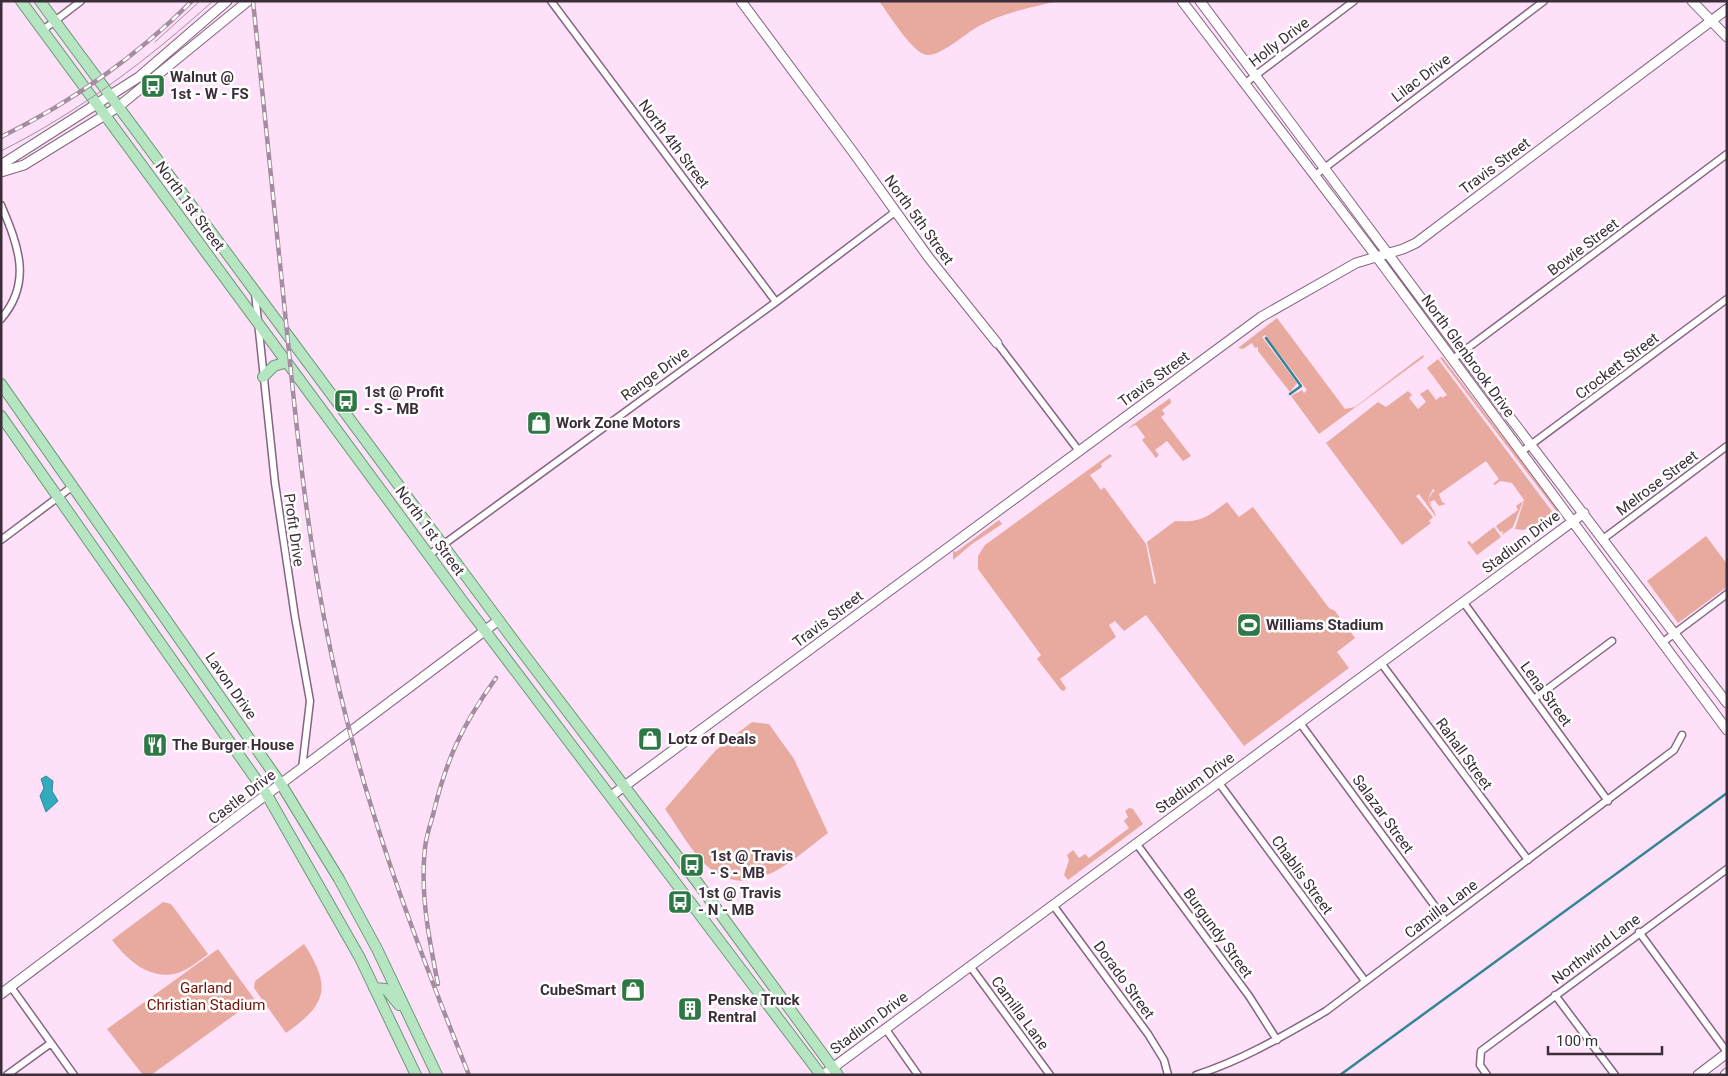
<svg xmlns="http://www.w3.org/2000/svg" width="1728" height="1076" font-family="Roboto,sans-serif">
<style>
.green{fill:#e8aa9e}
.water{fill:#33abbe;stroke:#358596}
.lines{fill:none;stroke-linecap:round;stroke-linejoin:round}
.stream{stroke:#358596;stroke-width:2.5}
.street-casing{stroke:#856581;stroke-width:9}
.secondary-casing{stroke:#856581;stroke-width:11}
.primary-casing{stroke:#6a9a76;stroke-width:12}
.street{stroke:#fff;stroke-width:6}
.secondary{stroke:#fff;stroke-width:9}
.primary{stroke:#b5e5c1;stroke-width:10}
.tram{stroke:#a48da0;stroke-width:1}
.rail-casing{stroke:#a48da0;stroke-width:4.5}
.rail{stroke:#fff;stroke-width:2.5;stroke-dasharray:8;stroke-linecap:butt}
.labels{text-anchor:middle;dominant-baseline:central;stroke-width:5;stroke-linejoin:round;paint-order:stroke}
.street-label{font-size:15px;fill:#3b2d39;stroke:#fff}
.poi-label{font-size:15px;font-weight:bold;fill:#3b2d39;stroke:#fff;text-anchor:start}
.park-label{font-size:15px;fill:#740f03;stroke:#fff}
</style>
<rect width="100%" height="100%" fill="#fee0f9"/>
<path class="green" d="M879,1H1058C1029,8 999,13 974,29C963,36 940,56 927,55C912,53 889,14 879,1Z
M1277,318L1345,409L1355,407L1423,355L1424,357L1319,434L1291,396L1302,390L1304,393L1307,390L1265,335L1262,337L1297,383L1290,392L1258,351V347L1255,348L1252,343L1243,349L1238,348Z
M1442,357L1539,484L1558,510L1560,516L1440,358Z
M1438,359L1557,518L1539,532L1532,527L1523,530L1515,529L1524,500L1512,483L1500,481L1495,485L1493,484L1499,479L1486,461L1439,494L1442,502L1446,504L1439,506L1434,500L1430,502L1432,505L1430,504C1427,499 1431,494 1435,490L1433,489C1423,506 1433,503 1436,517L1419,494L1416,496L1433,517L1429,521L1431,523L1402,545L1326,443L1378,402L1386,407L1408,391L1412,395L1409,398L1418,409L1426,402L1420,394L1428,389L1436,400L1441,396L1442,398L1447,395L1427,368Z
M1170,398L1171,403L1162,410L1165,414L1161,417L1191,456L1183,461L1167,441L1155,450L1159,455L1156,458L1142,440L1145,437L1136,425L1127,429Z
M1110,454L1112,456L1101,464L1102,467L1090,475L1101,490L1104,487L1146,544L1154,584L1156,583L1147,542L1175,521C1201,523 1207,517 1227,502L1239,517L1253,507L1329,608L1335,611L1355,638L1337,652L1349,668L1244,746L1146,615L1124,631L1115,621L1109,625L1116,637L1060,679L1066,688L1064,691L1061,690L1037,659L1041,655L978,569V556L985,545Z
M1523,501L1513,527L1502,535L1503,531L1500,532L1496,526L1518,510L1516,506Z
M999,520L1002,524L972,544L953,560V551L956,552Z
M1494,527L1501,537L1477,555L1467,542L1469,541L1472,544Z
M1706,536L1727,564V587L1678,623L1647,581Z
M752,722L769,724L794,759L828,833C793,859 749,905 706,865C690,850 678,827 665,809L716,750Z
M1129,808L1133,809L1143,824L1068,880L1064,875L1069,860L1067,855L1073,850L1079,858L1085,854L1089,858L1129,828L1124,821L1128,817L1125,811Z
M163,902L171,904L208,954C200,960 188,970 178,973C151,981 128,961 112,940Z
M304,944C332,987 327,1004 286,1033L254,988L255,981Z
M218,949L255,1000L151,1075H143L107,1029Z"/>
<path class="water" d="M46,776L53,781L52,791L58,801L46,812L40,796L44,788L41,779Z"/>
<g class="lines">
<path class="stream" d="M1266,338L1301,386L1290,394
M1340,1075L1727,793"/>
<defs>
<path id="street" d="M551,1L776,302
M43,30L81,1
M1244,84L1354,1
M1314,176L1544,1
M1,205C18,245 33,282 1,319
M255,293L275,483L295,617L310,701L302,769
M997,343L1079,451
M1453,359L1727,154
M1521,452L1727,299
M1603,539L1727,446
M1,540L73,486
M429,555L776,302L895,212
M1464,603L1608,801
M1663,642L1727,594
M1381,663L1528,860
M1534,699L1612,641
M1300,723L1445,920
M1219,783L1365,981
M1136,843L1249,996L1277,1040
M1053,905L1148,1034L1164,1060L1168,1075
M1639,932L1727,1052
M970,966L1050,1075
M11,987L74,1075
M1555,995L1615,1075
M885,1028L918,1075
M7,1075L51,1043
M1196,1075C1243,1060 1283,1036 1326,1011L1674,750L1682,735
M1487,1075L1480,1065L1481,1051L1727,869"/>
<path id="secondary" d="M741,1L853,152L929,258L997,343
M1182,1L1376,256L1727,730
M1200,1L1496,399L1727,703
M1692,1L1727,37
M1,165L139,77L227,1
M1,172L24,165L118,107L248,1
M611,796L1261,317L1356,263L1403,249L1416,243L1727,9
M1,994L499,620
M823,1075L1584,513
M1698,1075L1727,1053
M1725,1075L1727,1073"/>
<path id="primary" d="M21,1L464,603L821,1075
M40,1L520,649L697,882L838,1075
M263,377L274,366L287,362
M1,384L281,784L339,879L377,949L437,1075
M1,416L267,795L360,958L416,1075
M374,988L386,989L399,1005"/>
</defs>
<use href="#street" class="street-casing"/>
<use href="#secondary" class="secondary-casing"/>
<use href="#primary" class="primary-casing"/>
<use href="#street" class="street"/>
<use href="#secondary" class="secondary"/>
<use href="#primary" class="primary"/>
<path class="tram" d="M155,42L200,1
M1,151C79,112 149,59 213,1"/>
<defs>
<path id="rail" d="M253,1C264,111 276,221 287,332C298,445 310,559 335,671C366,810 416,943 469,1075
M1,137C70,103 137,56 192,1
M438,984C429,939 420,894 425,848C426,837 430,825 433,815C446,759 463,724 496,678"/>
</defs>
<use href="#rail" class="rail-casing"/>
<use href="#rail" class="rail"/>
</g>
<defs>
<symbol id="bus-square" viewBox="-11 -11 22 22"><rect x="-9" y="-9" width="18" height="18" rx="4" fill="#2e7845" stroke="#fff"/><path d="M-5-6H5V4H4V6H2V4H-2V6H-4V4H-5ZM-3.5-4V0h7V-4ZM-3.5 1.2v1.5H-2V1.2ZM2 1.2v1.5H3.5V1.2Z" fill="#fff"/></symbol>
<symbol id="shop-square" viewBox="-11 -11 22 22"><rect x="-9" y="-9" width="18" height="18" rx="4" fill="#2e7845" stroke="#fff"/><path d="M-5-2.5h2.3a2.7 3.5 0 0 1 5.4 0H5L5.5 6h-11ZM-1.5-2.5h3a1.5 2.3 0 0 0-3 0Z" fill="#fff"/></symbol>
<symbol id="stadium-square" viewBox="-11 -11 22 22"><rect x="-9" y="-9" width="18" height="18" rx="4" fill="#2e7845" stroke="#fff"/><path d="M0-5a6.5 5 0 1 0 0 10a6.5 5 0 1 0 0-10ZM-3.5-1.8h7v3.6h-7Z" fill="#fff"/></symbol>
<symbol id="restaurant-square" viewBox="-11 -11 22 22"><rect x="-9" y="-9" width="18" height="18" rx="4" fill="#2e7845" stroke="#fff"/><path d="M-5-6h1v4h1v-4h1v4h1v-4h1v5L-1.5 .5V6h-2V.5L-5-1ZM5-6V6H3V1.5H1.5Q1.5-4 5-6Z" fill="#fff"/></symbol>
<symbol id="building-square" viewBox="-11 -11 22 22"><rect x="-9" y="-9" width="18" height="18" rx="4" fill="#2e7845" stroke="#fff"/><path d="M-4-6H4V6H1V3H-1V6H-4ZM-2.5-4.3h1.7v1.8h-1.7ZM.8-4.3h1.7v1.8H.8ZM-2.5-1h1.7V.8h-1.7ZM.8-1h1.7V.8H.8Z" fill="#fff"/></symbol>
</defs>
<g fill-rule="evenodd">
<use href="#bus-square" x="139" y="72" width="28" height="28"/>
<use href="#bus-square" x="332" y="387" width="28" height="28"/>
<use href="#shop-square" x="525" y="409" width="28" height="28"/>
<use href="#stadium-square" x="1235" y="611" width="28" height="28"/>
<use href="#shop-square" x="636" y="725" width="28" height="28"/>
<use href="#restaurant-square" x="141" y="731" width="28" height="28"/>
<use href="#bus-square" x="678" y="851" width="28" height="28"/>
<use href="#bus-square" x="666" y="888" width="28" height="28"/>
<use href="#shop-square" x="619" y="976" width="28" height="28"/>
<use href="#building-square" x="676" y="995" width="28" height="28"/>
</g>
<g class="labels">
<g class="street-label">
<text transform="translate(1279 42) rotate(-37)">Holly Drive</text>
<text transform="translate(1421 78) rotate(-37)">Lilac Drive</text>
<text transform="translate(674 144) rotate(53)">North 4th Street</text>
<text transform="translate(1495 166) rotate(-37)">Travis Street</text>
<text transform="translate(190 206) rotate(54)">North 1st Street</text>
<text transform="translate(919 220) rotate(54)">North 5th Street</text>
<text transform="translate(1583 247) rotate(-37)">Bowie Street</text>
<text transform="translate(1468 356) rotate(54)">North Glenbrook Drive</text>
<text transform="translate(1617 366) rotate(-37)">Crockett Street</text>
<text transform="translate(655 374) rotate(-36)">Range Drive</text>
<text transform="translate(1154 379) rotate(-36)">Travis Street</text>
<text transform="translate(1657 483) rotate(-37)">Melrose Street</text>
<text transform="translate(294 530) rotate(82)">Profit Drive</text>
<text transform="translate(430 531) rotate(54)">North 1st Street</text>
<text transform="translate(1521 542) rotate(-37)">Stadium Drive</text>
<text transform="translate(828 619) rotate(-37)">Travis Street</text>
<text transform="translate(231 686) rotate(55)">Lavon Drive</text>
<text transform="translate(1546 694) rotate(54)">Lena Street</text>
<text transform="translate(1464 754) rotate(54)">Rahall Street</text>
<text transform="translate(1195 783) rotate(-36)">Stadium Drive</text>
<text transform="translate(242 797) rotate(-37)">Castle Drive</text>
<text transform="translate(1383 814) rotate(54)">Salazar Street</text>
<text transform="translate(1302 875) rotate(54)">Chablis Street</text>
<text transform="translate(1441 909) rotate(-37)">Camilla Lane</text>
<text transform="translate(1218 933) rotate(54)">Burgundy Street</text>
<text transform="translate(1596 949) rotate(-37)">Northwind Lane</text>
<text transform="translate(1124 980) rotate(54)">Dorado Street</text>
<text transform="translate(1020 1013) rotate(54)">Camilla Lane</text>
<text transform="translate(869 1023) rotate(-37)">Stadium Drive</text>
</g>
<g class="poi-label">
<text x="170" y="77">Walnut @<tspan x="170" dy="17">1st - W - FS</tspan></text>
<text x="364" y="392">1st @ Profit<tspan x="364" dy="17">- S - MB</tspan></text>
<text x="556" y="423">Work Zone Motors</text>
<text x="1266" y="625">Williams Stadium</text>
<text x="668" y="739">Lotz of Deals</text>
<text x="172" y="745">The Burger House</text>
<text x="710" y="856">1st @ Travis<tspan x="710" dy="17">- S - MB</tspan></text>
<text x="698" y="893">1st @ Travis<tspan x="698" dy="17">- N - MB</tspan></text>
<text x="616" y="990" text-anchor="end">CubeSmart</text>
<text x="708" y="1000">Penske Truck<tspan x="708" dy="17">Rentral</tspan></text>
</g>
<g class="park-label">
<text x="206" y="988">Garland<tspan x="206" dy="17">Christian Stadium</tspan></text>
</g>
</g>
<rect width="1728" height="1076" fill="none" stroke="#3b2d39" stroke-width="5"/>
<path d="M1548 1046v8h114v-8" fill="none" stroke="#3b2d39" stroke-width="2.5"/>
<text x="1556" y="1046" font-size="15" fill="#3b2d39" stroke="#ffffff" stroke-width="4" paint-order="stroke">100 m</text>
</svg>
